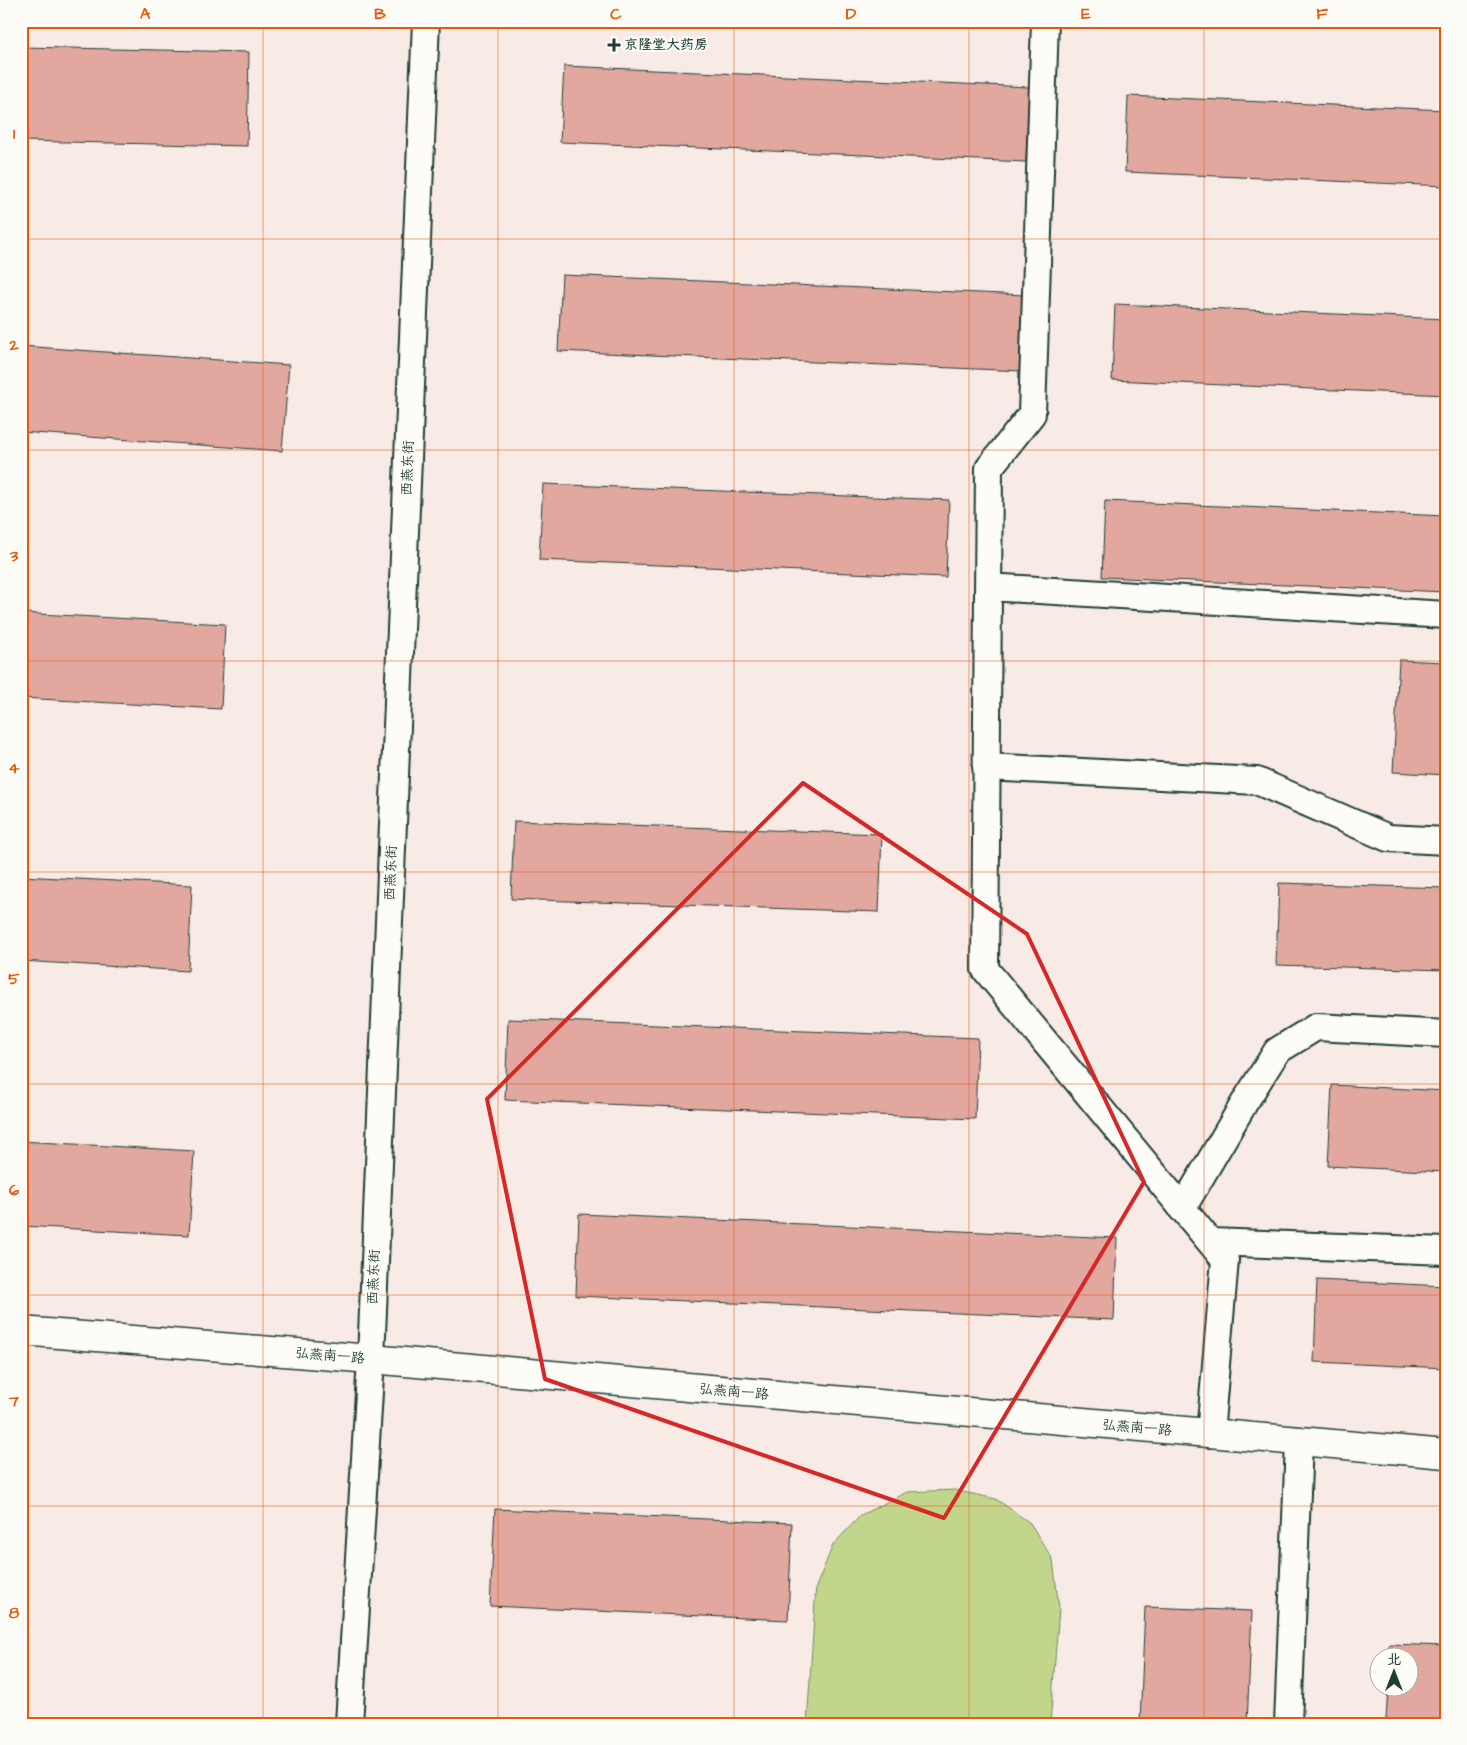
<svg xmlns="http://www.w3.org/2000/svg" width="1467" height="1745" font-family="'Architects Daughter','LXGW WenKai TC',sans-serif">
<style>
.green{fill:#c2d68b;stroke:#708a60}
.building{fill:#e2a8a0;stroke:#1f3d34}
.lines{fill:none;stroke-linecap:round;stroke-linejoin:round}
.minor-casing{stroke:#1f3d34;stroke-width:30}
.tertiary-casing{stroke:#1f3d34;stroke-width:31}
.minor{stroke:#fdfcf7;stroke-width:26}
.tertiary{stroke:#fdfcf7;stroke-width:28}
.marked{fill:none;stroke:#d62828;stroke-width:4;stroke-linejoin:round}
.grid{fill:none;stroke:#e8590c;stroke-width:1;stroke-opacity:0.55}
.poi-dot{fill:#1f3d34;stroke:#fdfcf7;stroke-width:2}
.labels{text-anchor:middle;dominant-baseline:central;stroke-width:4.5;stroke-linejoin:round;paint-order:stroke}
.poi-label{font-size:14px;font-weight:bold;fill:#1f3d34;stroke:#fdfcf7;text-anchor:start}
.street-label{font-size:14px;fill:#1f3d34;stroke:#fdfcf7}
.neatline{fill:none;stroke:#e8590c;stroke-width:2}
.grid-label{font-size:16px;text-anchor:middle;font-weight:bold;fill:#e8590c}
</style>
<rect width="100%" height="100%" fill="#f8ebe6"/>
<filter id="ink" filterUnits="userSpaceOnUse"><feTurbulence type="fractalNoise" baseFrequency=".02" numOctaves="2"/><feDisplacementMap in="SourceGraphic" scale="10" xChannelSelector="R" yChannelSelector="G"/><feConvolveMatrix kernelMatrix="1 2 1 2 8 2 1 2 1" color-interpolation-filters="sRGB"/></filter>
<g filter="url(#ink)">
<path class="green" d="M954,1490L996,1499L1030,1523L1053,1560L1059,1608L1050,1724H807L816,1587L833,1545L861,1515L907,1492Z"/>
<path class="building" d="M21,47L249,52L247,146L21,141Z
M564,66L1029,87L1026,162L560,142Z
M1128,96L1446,110V186L1125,172Z
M562,275L1026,295L1023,371L558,351Z
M1115,304L1446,319V395L1112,380Z
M21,346L289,365L282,451L21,432Z
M543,484L949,500L946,577L539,560Z
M1105,501L1446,516V592L1102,577Z
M21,613L225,624L221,709L21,698Z
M1399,660L1446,662V775L1393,772Z
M514,821L882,834L879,912L511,899Z
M21,876L192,885L188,971L21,961Z
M1279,883L1446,888V970L1276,965Z
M508,1019L978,1038L975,1119L505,1100Z
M1332,1085L1446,1091V1172L1328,1166Z
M21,1141L194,1151L189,1235L21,1226Z
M579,1214L1117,1238L1114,1320L576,1296Z
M1317,1280L1446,1286V1368L1314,1362Z
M495,1509L792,1523L788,1620L490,1606Z
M1145,1607L1252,1611L1247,1724H1140Z
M1389,1644L1446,1646V1722L1386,1720L1388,1688H1410V1658H1389Z"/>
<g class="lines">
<defs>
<path id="minor" d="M1045,21L1032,414L989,468L985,969L1225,1260L1210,1434
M988,587L1446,615
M986,767L1257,781L1388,838L1446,841
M1182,1209L1246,1100L1277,1051L1316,1027L1446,1034
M1211,1242L1446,1251
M349,1724L371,1359L426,21
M1288,1724L1299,1441"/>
<path id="tertiary" d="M21,1331L371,1359L1446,1454"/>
</defs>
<use href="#minor" class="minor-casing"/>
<use href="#tertiary" class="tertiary-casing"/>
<use href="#minor" class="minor"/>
<use href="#tertiary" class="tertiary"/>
</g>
</g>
<path class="marked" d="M803,783L1027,934L1144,1182L944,1518L545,1379L487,1099Z"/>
<path class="grid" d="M263,21V1724M498,21V1724M734,21V1724M969,21V1724M1204,21V1724M21,239H1446M21,450H1446M21,661H1446M21,872H1446M21,1084H1446M21,1295H1446M21,1506H1446"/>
<path class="poi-dot" d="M611.5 37.5h5v5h5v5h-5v5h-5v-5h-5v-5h5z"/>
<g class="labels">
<g class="poi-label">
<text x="624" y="45">京隆堂大药房</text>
</g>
<g class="street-label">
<text transform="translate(408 468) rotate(-88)">西燕东街</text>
<text transform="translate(391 873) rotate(-88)">西燕东街</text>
<text transform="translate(374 1277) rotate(-88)">西燕东街</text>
<text transform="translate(330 1356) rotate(5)">弘燕南一路</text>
<text transform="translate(734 1392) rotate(5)">弘燕南一路</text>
<text transform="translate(1137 1428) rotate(5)">弘燕南一路</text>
</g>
</g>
<rect width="1467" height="1745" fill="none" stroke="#fdfcf7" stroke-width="55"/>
<g transform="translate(1394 1672)"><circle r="24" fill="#fdfcf7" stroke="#a4b0a9"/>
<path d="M0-4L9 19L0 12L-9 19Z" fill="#1f3d34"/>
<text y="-8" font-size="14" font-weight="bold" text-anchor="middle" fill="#1f3d34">北</text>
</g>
<rect x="28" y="28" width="1412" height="1690" class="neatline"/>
<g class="grid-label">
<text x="145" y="19">A</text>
<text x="380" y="19">B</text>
<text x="616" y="19">C</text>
<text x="851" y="19">D</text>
<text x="1086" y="19">E</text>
<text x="1322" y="19">F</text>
<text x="14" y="139">1</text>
<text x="14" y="350">2</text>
<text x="14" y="561">3</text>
<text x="14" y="773">4</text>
<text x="14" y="984">5</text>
<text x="14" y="1195">6</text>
<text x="14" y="1406">7</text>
<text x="14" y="1618">8</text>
</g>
</svg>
